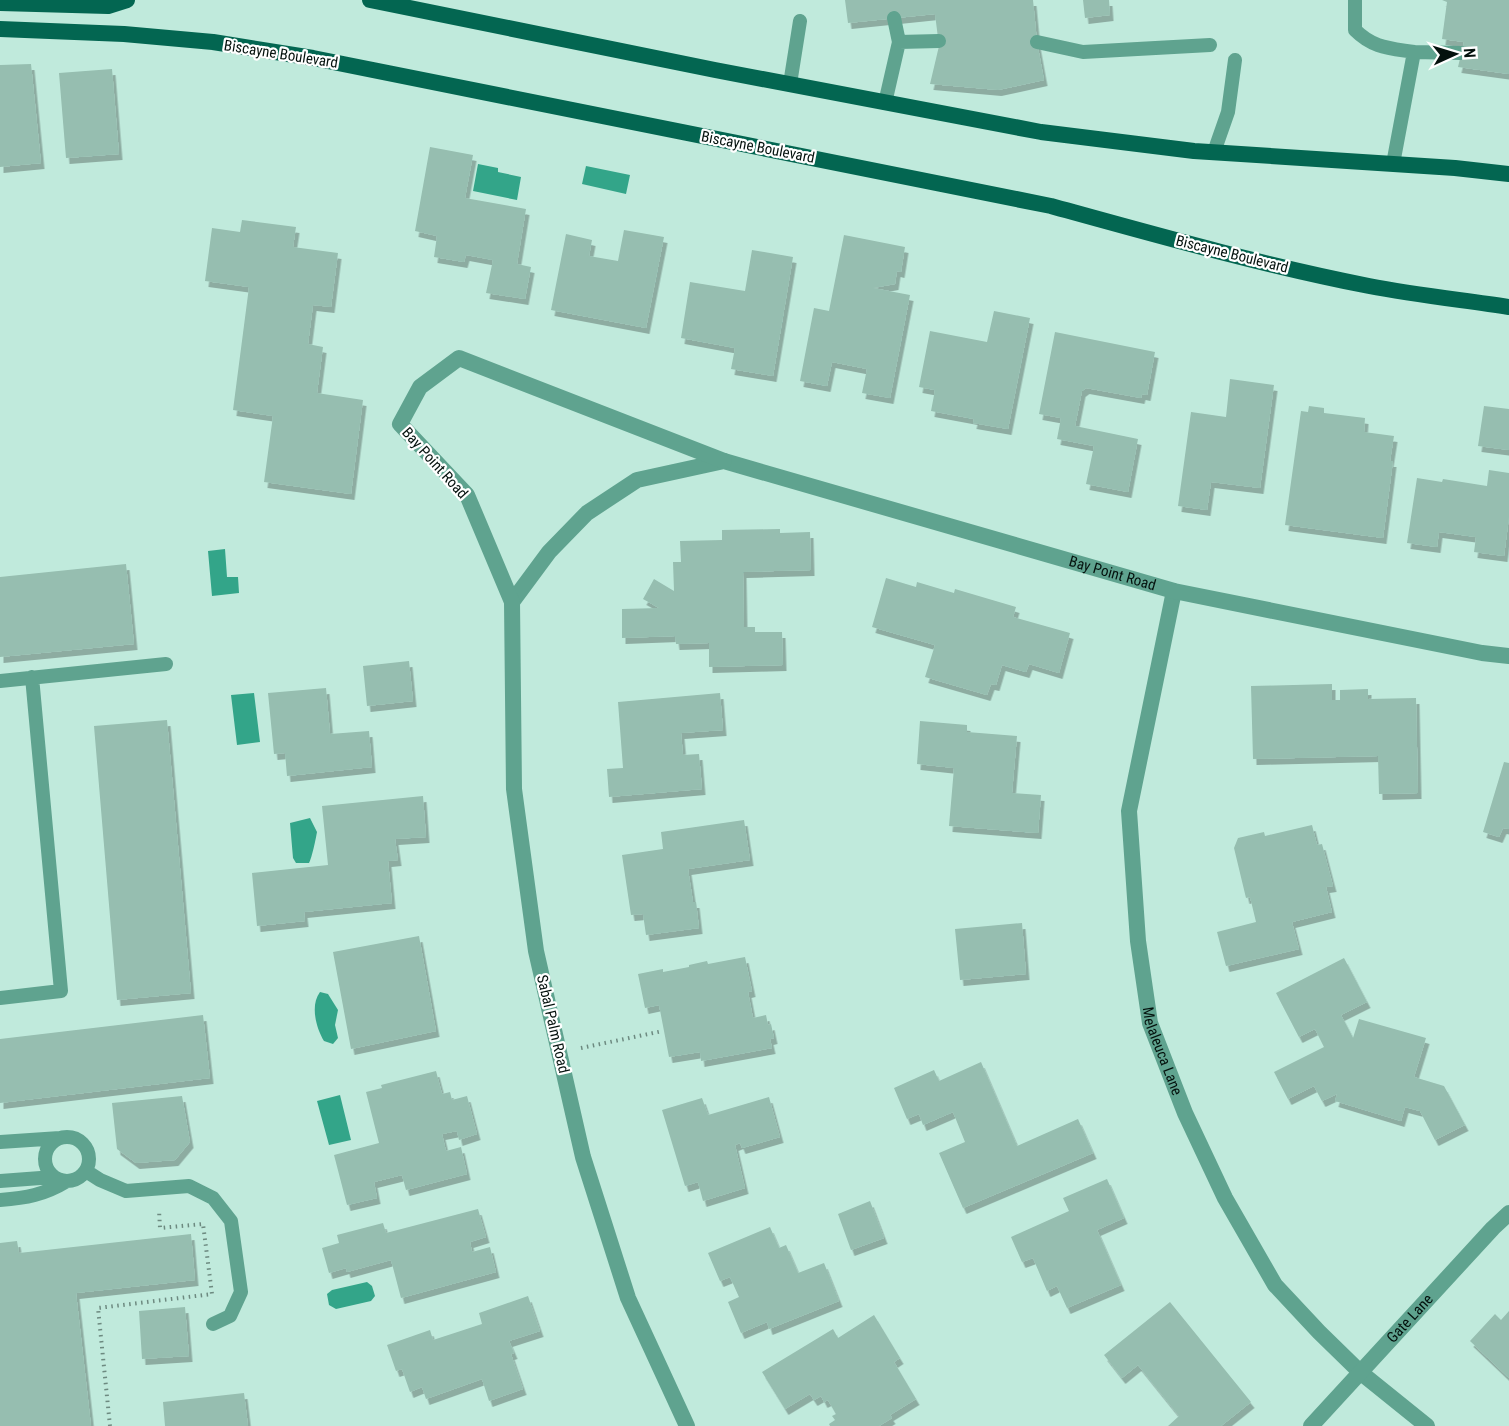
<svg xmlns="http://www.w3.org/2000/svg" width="1509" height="1426" font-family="'Roboto Condensed',sans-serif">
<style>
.water{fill:#33a589}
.building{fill:#96beb0;filter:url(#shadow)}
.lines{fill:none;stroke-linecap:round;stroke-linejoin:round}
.path{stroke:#6d8a80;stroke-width:4;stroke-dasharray:1.5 4.5;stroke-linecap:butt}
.service{stroke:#5fa38f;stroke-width:14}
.minor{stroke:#5fa38f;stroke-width:16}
.primary{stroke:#036651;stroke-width:16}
.labels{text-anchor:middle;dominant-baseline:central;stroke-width:4.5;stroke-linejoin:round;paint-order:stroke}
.street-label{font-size:15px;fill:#04110d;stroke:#fff}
</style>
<defs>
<filter id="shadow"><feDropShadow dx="3.5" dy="6" stdDeviation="0" flood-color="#0004"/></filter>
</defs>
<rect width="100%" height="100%" fill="#c0eadc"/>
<path class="water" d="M478,164L498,168V172L521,177L517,200L473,191Z
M586,166L630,175L626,194L582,184Z
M225,549L227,577H238L239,593L212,596L208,551Z
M254,693L260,742L237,745L231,695Z
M310,818L317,832C316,838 312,858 309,863H296L293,858L290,823Z
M320,992L328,994L338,1010L335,1025L338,1038L333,1044L324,1041C316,1028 310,1005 320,992Z
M340,1095L351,1140L329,1145L317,1101Z
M367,1282L372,1286L375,1296L371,1301L336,1309L329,1305L327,1294L332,1290Z"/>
<path class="building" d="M845,0H1033L1037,42L1044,80L998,90L930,84L939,46L935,14L848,23Z
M1083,0H1109L1110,15L1085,18Z
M1442,0H1509V74L1458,67L1464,42L1442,39L1447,2Z
M31,64L41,163L0,167V65Z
M112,69L119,154L66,158L59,73Z
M430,147L473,155L465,198L526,209L517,264L531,267L525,299L486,293L493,260L466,255L464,262L434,257L437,236L415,231Z
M242,220L296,227L293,247L338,253L331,307L313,305L308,344L323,347L317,393L363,400L351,494L264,482L273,416L233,410L249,287L205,281L212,228L240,232Z
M624,230L664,237L646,328L551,310L566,234L592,240L589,256L618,261Z
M844,235L905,247L901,272L897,271L895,284L873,288L910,295L890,398L862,393L867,369L832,362L827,386L800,381L814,308L829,311Z
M752,250L793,257L773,376L731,369L735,348L681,338L690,282L745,291Z
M994,311L1030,318L1008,429L973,423L974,419L931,411L935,390L919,387L930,331L987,342Z
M1055,332L1155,352L1147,395L1142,394L1141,398L1086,388L1082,391L1075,426L1138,439L1128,492L1086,484L1094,446L1057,439L1061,418L1039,414Z
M1230,379L1274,385L1260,488L1211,482L1207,510L1178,506L1191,412L1226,417Z
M1309,406L1324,408V413L1365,418L1364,432L1394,436L1390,461H1393L1383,538L1285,525L1301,411L1308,412Z
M1484,406L1509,409V450L1478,446Z
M1489,470L1509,473V517L1504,556L1474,552L1476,537L1439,532L1437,547L1407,543L1417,478L1442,482L1443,479L1487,486Z
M780,529V533L810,532L811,570L743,572L744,627H755V632H782L783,665L709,667V643L676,644L675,636L622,638V609L659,608L643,599L654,579L674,591L673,562H681L680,541L722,540V530Z
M126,564L134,644L0,657V577Z
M886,578L916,587L917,582L954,593L955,589L1016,607L1013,617L1070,633L1059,673L1029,664L1026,672L1002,665L996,685L991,684L987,695L925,677L935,645L872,627Z
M409,661L413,701L367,706L363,666Z
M1332,684V700H1340V690L1368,689V699L1416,698L1418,793L1379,794L1378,756L1253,759L1251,686Z
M326,688L330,734L369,731L372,767L287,776L285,753L274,754L268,693Z
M720,693L723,730L681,733L683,755L699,754L702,789L609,797L607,769L623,768L618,702Z
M167,720L191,993L117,1000L94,726Z
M920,721L967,725V732L1017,736L1012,793L1041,795L1038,833L949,826L954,768L917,764Z
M1504,762L1509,763V829L1503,828L1499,837L1483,832Z
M423,796L426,837L395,839L398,860L388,861L392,903L304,912L305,921L257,926L252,873L328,865L322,806Z
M744,820L750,860L688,869L693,902H696L699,928L646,935L643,914L631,915L622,855L663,849L661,832Z
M1312,825L1317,845L1322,844L1333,886L1326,887L1332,912L1292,922L1299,949L1226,966L1217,932L1256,922L1250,897L1246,898L1234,848L1238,838L1264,832L1265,836Z
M1022,923L1026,974L960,980L955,929Z
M419,936L436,1031L351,1049L333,952Z
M745,957L752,991L748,992L753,1018L766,1015L768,1025L771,1024L774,1038L770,1039L772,1048L701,1061L700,1052L669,1057L659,1005L645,1008L638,974L663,969V972L689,967V965L707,961L708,964Z
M1344,958L1367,1002L1341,1015L1353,1038L1359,1019L1426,1038L1414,1077L1444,1086L1465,1125L1435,1140L1420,1111L1405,1107L1401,1121L1335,1101L1337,1094L1322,1101L1314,1086L1288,1099L1274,1072L1324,1047L1315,1029L1299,1037L1276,993Z
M203,1015L210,1078L0,1103V1039Z
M981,1062L1017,1146L1078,1119L1093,1153L963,1208L939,1153L965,1142L953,1112L923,1125L919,1114L907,1119L894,1088L934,1070L939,1081Z
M436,1071L442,1094L450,1092L452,1100L467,1096L477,1134L459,1140L457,1131L442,1134L446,1151L461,1147L467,1174L406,1190L402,1175L374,1182L377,1198L347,1205L334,1155L379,1143L366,1092L382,1088L381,1085Z
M182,1096L190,1142L175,1160L136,1163L117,1149L112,1103Z
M769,1097L780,1137L742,1148L740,1143L735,1145L745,1188L703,1201L698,1182L685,1186L662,1110L702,1098L708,1115Z
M1107,1179L1124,1218L1097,1230L1121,1285L1067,1308L1057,1286L1047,1291L1033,1258L1022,1262L1011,1237L1069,1211L1063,1198Z
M870,1201L884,1238L851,1250L838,1214Z
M478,1209L486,1237L470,1242L472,1252L490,1247L496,1272L401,1298L391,1260L347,1272L346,1268L329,1273L322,1248L339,1243L337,1235L383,1223L386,1233Z
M770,1227L779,1248L786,1245L798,1273L824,1263L839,1301L769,1329L767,1322L741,1333L728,1302L739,1297L730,1277L720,1281L708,1253Z
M191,1234L195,1280L76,1293L91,1426H0V1243L17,1241L19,1253Z
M528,1296L540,1331L509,1341L514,1353L511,1354L523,1389L489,1401L482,1379L426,1399L422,1387L410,1392L402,1369L396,1371L387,1345L430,1330L433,1340L482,1324L479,1313Z
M1170,1302L1251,1402L1221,1426H1168L1179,1416L1138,1365L1122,1378L1104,1355Z
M185,1307L189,1356L142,1359L139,1311Z
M1509,1311V1378L1470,1341L1495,1314L1501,1320Z
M874,1315L900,1358L894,1362L916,1399L890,1415L892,1418L879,1426H830L829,1424L835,1420L832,1416L836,1414L828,1400L824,1402L821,1396L814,1400L810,1394L785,1409L762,1372L833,1329L838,1338Z
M244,1393L248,1426H165L163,1402Z"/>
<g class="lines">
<path class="path" d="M581,1048L663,1031
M110,1426L98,1308L212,1294L203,1224L160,1228L159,1210"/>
<path class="service" d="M1355,0V30C1373,48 1389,48 1414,52
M894,18L899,42
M1037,42L1083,52L1210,45
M790,84L800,21
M885,103L899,42L939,41
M1214,152L1228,112L1235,60
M1393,164L1414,52L1461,53
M0,681L166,664
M0,998L61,991L32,677
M45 1159a22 22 0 1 1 44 0a22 22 0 1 1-44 0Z
M0,1142L60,1138
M86,1171L100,1180L126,1191L189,1186L213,1198L231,1221L241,1292L230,1316L213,1324
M0,1181L54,1177
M0,1200C26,1198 44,1195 67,1181"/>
<g class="minor">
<path id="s1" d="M1174,591L1129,811L1138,941L1150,1023L1185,1113L1225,1198L1275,1285L1319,1332L1360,1372L1427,1426"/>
<path id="s2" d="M512,602L549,552L587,513L637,480L724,461L1174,591L1482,653L1509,656"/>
<path d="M687,1426L628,1298L583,1157L536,951L514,789L512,602L467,495L400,424L420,387L459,358L724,461"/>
<path id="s3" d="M1311,1426L1493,1228L1509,1213"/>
</g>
<path class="primary" d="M370,0L715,70L1041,132L1194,151L1455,168L1509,174
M0,3L108,6L127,0
M0,29L124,34L213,42L313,58L1051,206C1156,235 1262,265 1369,286C1415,295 1463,300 1509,307"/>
</g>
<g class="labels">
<g class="street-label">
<text transform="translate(281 54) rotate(9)">Biscayne Boulevard</text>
<text transform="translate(758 147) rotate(11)">Biscayne Boulevard</text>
<text transform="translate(1232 254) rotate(14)">Biscayne Boulevard</text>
<text transform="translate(435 463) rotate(48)">Bay Point Road</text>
<text stroke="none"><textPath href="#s2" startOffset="670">Bay Point Road</textPath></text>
<text transform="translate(553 1024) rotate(77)">Sabal Palm Road</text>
<text stroke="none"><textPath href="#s1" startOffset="468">Melaleuca Lane</textPath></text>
<text stroke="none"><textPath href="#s3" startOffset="146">Gate Lane</textPath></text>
</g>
</g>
<g transform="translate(1455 54) rotate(86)" stroke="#ffffff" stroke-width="4.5" paint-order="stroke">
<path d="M0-4.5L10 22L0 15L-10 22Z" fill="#04110d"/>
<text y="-9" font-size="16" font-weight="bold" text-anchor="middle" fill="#04110d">N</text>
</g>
</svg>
